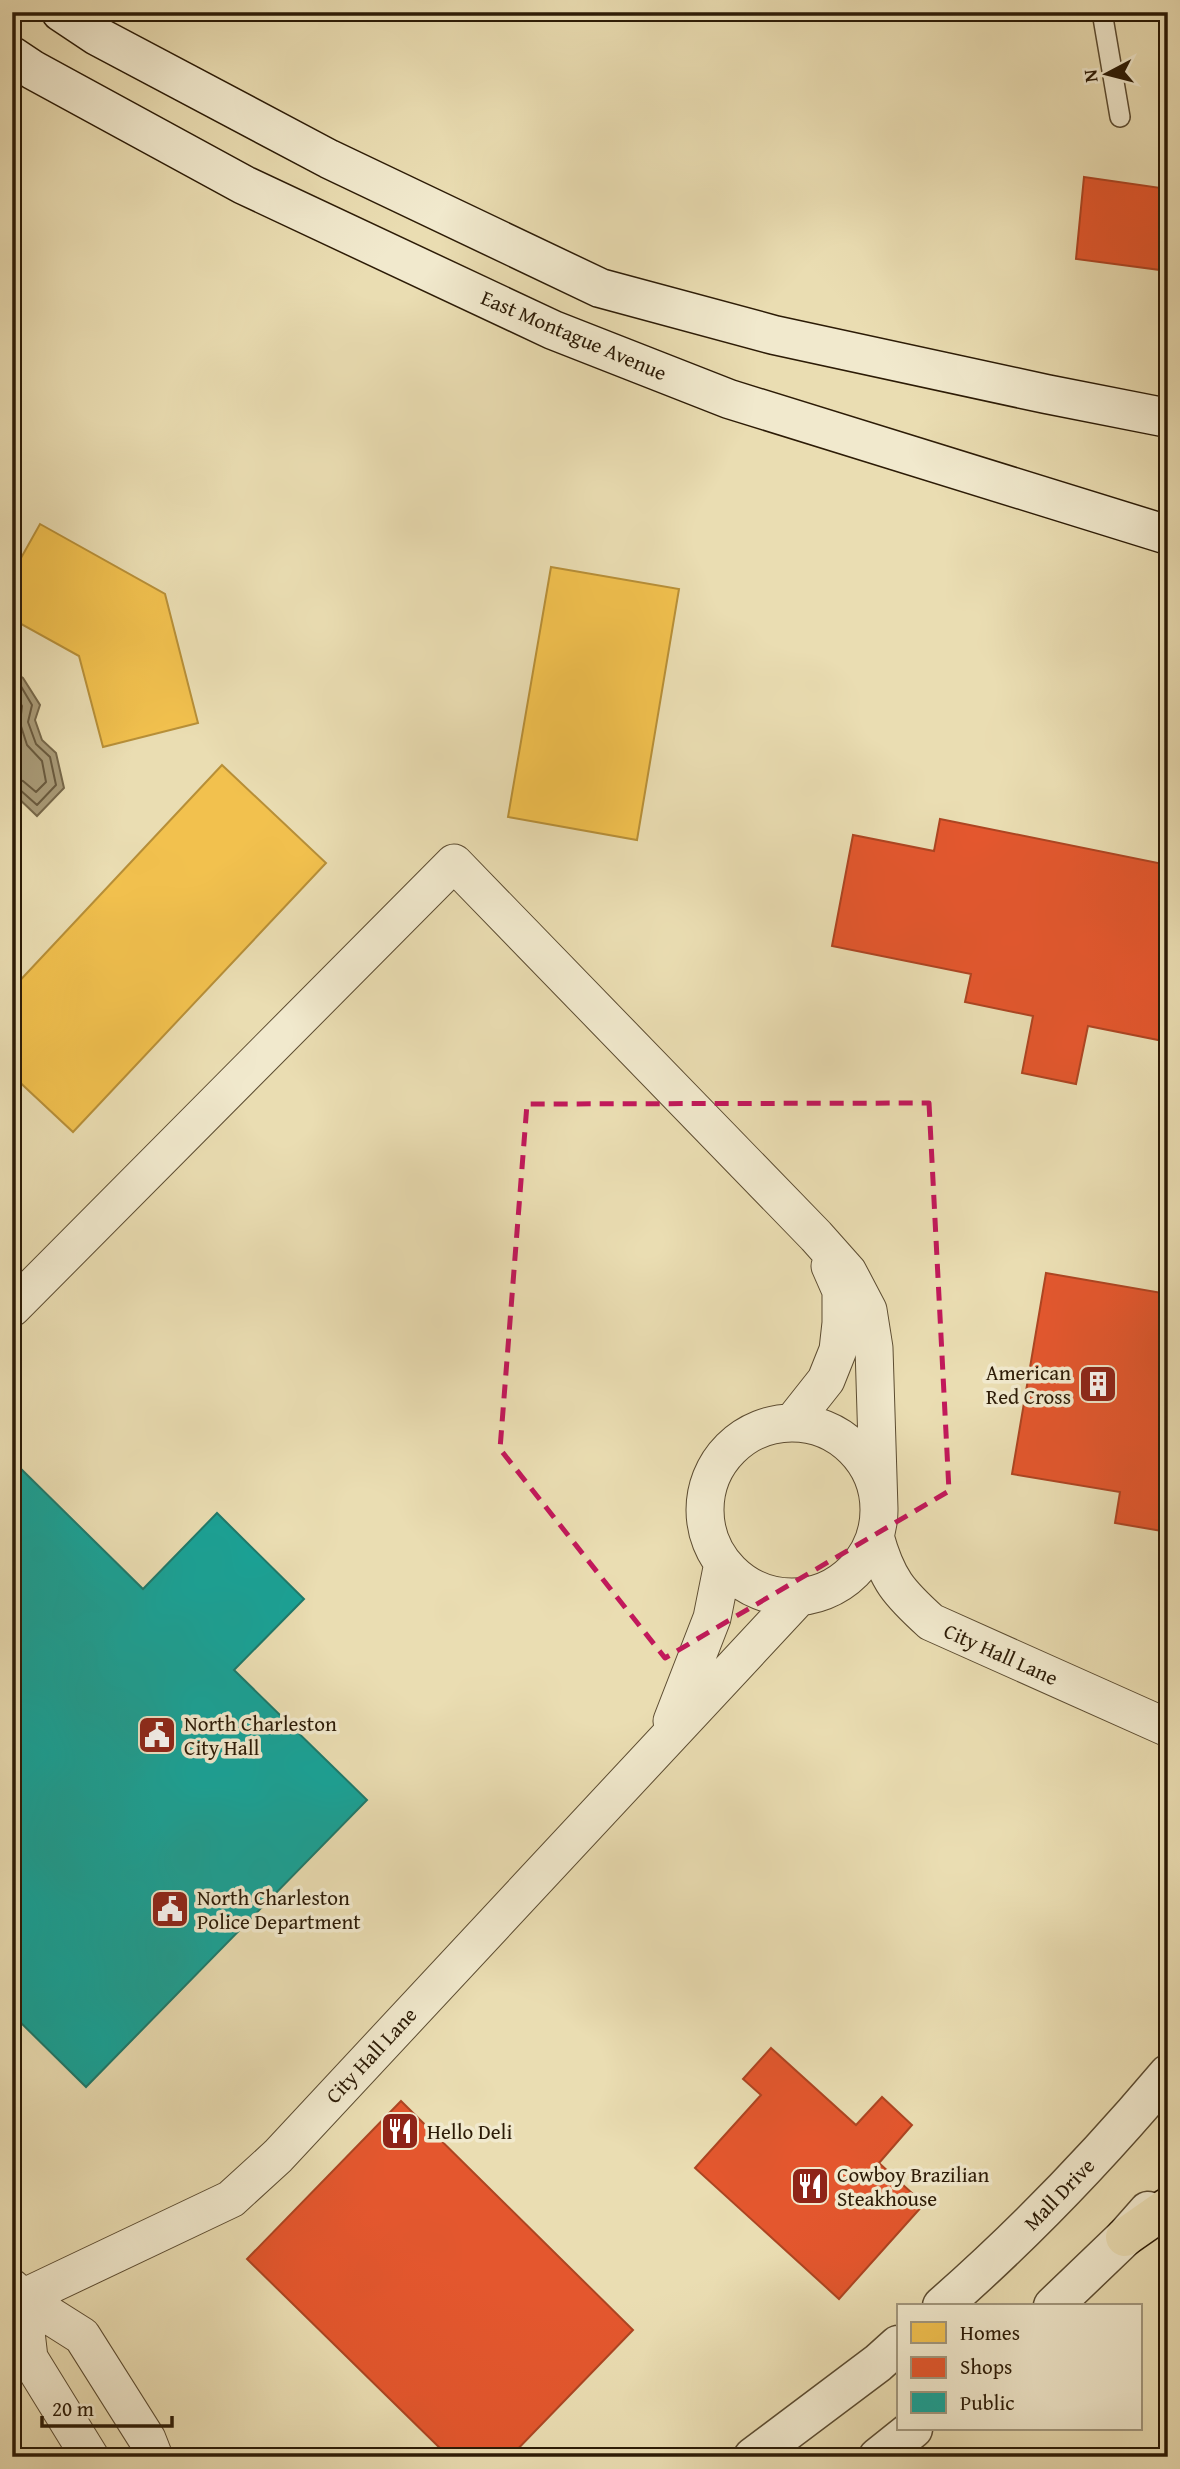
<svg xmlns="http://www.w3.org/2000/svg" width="1180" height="2469" font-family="'Gentium Book Plus',serif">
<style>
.water{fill:#a99b78;stroke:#77684a;stroke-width:2}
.homes{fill:#f2c14e;stroke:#b78f38;stroke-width:2}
.shops{fill:#e4572e;stroke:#ad4522;stroke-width:2}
.public{fill:#17a398;stroke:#1d7a6c;stroke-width:2}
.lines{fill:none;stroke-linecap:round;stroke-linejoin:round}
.shore{stroke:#6a5b3f;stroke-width:2}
.service-casing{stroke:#5c4c31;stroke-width:22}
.minor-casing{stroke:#5c4c31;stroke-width:39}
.tertiary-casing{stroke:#5c4c31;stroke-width:41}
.secondary-casing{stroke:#2c1b06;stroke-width:41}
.motorway-casing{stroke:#2c1b06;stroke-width:41}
.service{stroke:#f1e9cd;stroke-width:19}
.minor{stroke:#f1e9cd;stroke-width:37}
.tertiary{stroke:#f1e9cd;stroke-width:38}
.secondary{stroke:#f1e9cd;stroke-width:38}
.motorway{stroke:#eaddb2;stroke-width:38}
.marked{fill:none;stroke:#c2185b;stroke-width:5;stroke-dasharray:14 9;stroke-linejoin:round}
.labels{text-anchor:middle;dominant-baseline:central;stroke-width:7;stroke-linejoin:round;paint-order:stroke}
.street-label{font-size:21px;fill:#2c1b06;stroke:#f1e9cd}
.poi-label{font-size:21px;fill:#2c1b06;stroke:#f1e9cd;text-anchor:start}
</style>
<rect width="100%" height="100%" fill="#eaddb2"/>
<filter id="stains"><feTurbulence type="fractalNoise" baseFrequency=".00286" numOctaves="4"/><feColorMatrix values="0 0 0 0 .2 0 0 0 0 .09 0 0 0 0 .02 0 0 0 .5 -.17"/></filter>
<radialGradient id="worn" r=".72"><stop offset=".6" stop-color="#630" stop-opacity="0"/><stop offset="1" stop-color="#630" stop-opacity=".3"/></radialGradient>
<path class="water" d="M12,671L23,678L40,705L35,720L42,740L56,753L64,788L37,816L12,792Z"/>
<path class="homes" d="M40,524L165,594L198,723L103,747L79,656L12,619V574Z
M551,567L679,589L637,840L508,817Z
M222,765L326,863L73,1132L12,1075V989Z"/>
<path class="shops" d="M1084,177L1168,189V271L1076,259Z
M940,819L1168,865V1042L1088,1026L1076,1084L1022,1073L1033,1016L965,1002L971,974L832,946L853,835L934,851Z
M1046,1273L1168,1294V1532L1115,1523L1120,1492L1012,1474Z
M771,2048L856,2125L882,2097L912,2125L879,2163L924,2204L839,2299L695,2168L761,2095L743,2079Z
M401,2101L633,2330L510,2457H449L247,2259Z"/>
<path class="public" d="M12,1460L143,1589L217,1513L304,1599L234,1670L367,1800L86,2087L12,2014Z"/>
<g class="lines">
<path class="shore" d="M12,679L19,683L32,705L28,722L36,744L50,757L56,785L37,805L19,789L12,788
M12,690L22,706L20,723L27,745L42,761L46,782L36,792L23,781L12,779"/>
<defs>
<path id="service" d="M1102,12L1120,117"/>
<path id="minor" d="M12,1308L454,863L816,1236L848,1272L868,1310L874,1348L879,1509
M792,1423L826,1380L838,1350L841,1323V1291L830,1266
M705 1510a87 87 0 1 1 174 0a87 87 0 1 1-174 0Z
M875,1536C887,1580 899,1593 931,1622L1168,1728
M672,1721L712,1618L723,1563
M12,2288L22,2298L82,2336L147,2439L154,2457
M22,2298L29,2358L90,2457
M12,2303L231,2199L278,2156L799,1597"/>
<path id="tertiary" d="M942,2306C1023,2235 1098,2157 1168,2074
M1053,2306L1125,2237L1148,2211
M753,2457L878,2363L898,2345
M878,2457L913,2429"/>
<path id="secondary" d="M61,12L97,36L329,159L600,288L774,335L1046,394L1168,418
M12,56L33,70L244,185L553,330L729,399L1168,535"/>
<path id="motorway" d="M1125,2237L1168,2207"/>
</defs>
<use href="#service" class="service-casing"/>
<use href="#minor" class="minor-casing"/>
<use href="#tertiary" class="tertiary-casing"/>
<use href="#secondary" class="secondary-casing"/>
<use href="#motorway" class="motorway-casing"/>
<use href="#service" class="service"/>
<use href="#minor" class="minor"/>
<use href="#tertiary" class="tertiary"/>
<use href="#secondary" class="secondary"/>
<use href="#motorway" class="motorway"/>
</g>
<path class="marked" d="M929,1103L949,1491L665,1658L500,1449L527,1104Z"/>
<defs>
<symbol id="building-square" viewBox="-11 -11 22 22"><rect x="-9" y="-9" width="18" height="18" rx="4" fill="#8f2418" stroke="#f1e9cd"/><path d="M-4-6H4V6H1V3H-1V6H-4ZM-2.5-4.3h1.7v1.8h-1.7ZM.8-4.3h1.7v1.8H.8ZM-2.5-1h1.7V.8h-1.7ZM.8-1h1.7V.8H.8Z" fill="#fff"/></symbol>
<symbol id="civic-square" viewBox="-11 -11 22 22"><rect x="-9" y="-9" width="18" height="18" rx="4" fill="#8f2418" stroke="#f1e9cd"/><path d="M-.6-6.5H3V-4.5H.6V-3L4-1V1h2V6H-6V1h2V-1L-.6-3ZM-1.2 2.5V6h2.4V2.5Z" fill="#fff"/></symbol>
<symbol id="restaurant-square" viewBox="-11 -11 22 22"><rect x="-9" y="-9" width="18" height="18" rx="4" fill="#8f2418" stroke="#f1e9cd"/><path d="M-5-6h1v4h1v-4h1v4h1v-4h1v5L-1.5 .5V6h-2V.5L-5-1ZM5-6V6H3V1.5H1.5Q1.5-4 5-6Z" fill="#fff"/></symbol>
</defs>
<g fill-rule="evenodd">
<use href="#building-square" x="1076" y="1362" width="44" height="44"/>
<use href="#civic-square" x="135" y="1713" width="44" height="44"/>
<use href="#civic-square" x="148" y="1887" width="44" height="44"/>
<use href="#restaurant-square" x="378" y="2109" width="44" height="44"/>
<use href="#restaurant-square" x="788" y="2164" width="44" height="44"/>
</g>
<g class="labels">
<g class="street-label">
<text transform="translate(574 335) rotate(23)">East Montague Avenue</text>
<text transform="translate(1001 1654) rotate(24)">City Hall Lane</text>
<text transform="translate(371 2055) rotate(-47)">City Hall Lane</text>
<text transform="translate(1059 2194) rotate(-46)">Mall Drive</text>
</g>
<g class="poi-label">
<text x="1071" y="1372" text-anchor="end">American<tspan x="1071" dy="24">Red Cross</tspan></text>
<text x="184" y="1723">North Charleston<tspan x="184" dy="24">City Hall</tspan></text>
<text x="197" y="1897">North Charleston<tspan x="197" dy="24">Police Department</tspan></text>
<text x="427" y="2131">Hello Deli</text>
<text x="837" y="2174">Cowboy Brazilian<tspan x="837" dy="24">Steakhouse</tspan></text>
</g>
</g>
<rect width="1180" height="2469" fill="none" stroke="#eaddb2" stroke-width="42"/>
<rect x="14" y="14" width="1152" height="2441" fill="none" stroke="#2c1b06" stroke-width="3.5"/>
<rect x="21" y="21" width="1138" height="2427" fill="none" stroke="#2c1b06" stroke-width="2"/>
<rect x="897" y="2304" width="245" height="126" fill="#f1e9cd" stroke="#a2977d" stroke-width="2"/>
<rect x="911" y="2322" width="35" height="21" fill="#f2c14e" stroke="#a2977d" stroke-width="2"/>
<text x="960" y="2340" font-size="21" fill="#2c1b06">Homes</text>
<rect x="911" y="2357" width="35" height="21" fill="#e4572e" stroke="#a2977d" stroke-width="2"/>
<text x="960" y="2374" font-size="21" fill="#2c1b06">Shops</text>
<rect x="911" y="2392" width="35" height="21" fill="#17a398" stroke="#a2977d" stroke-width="2"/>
<text x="960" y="2410" font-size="21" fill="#2c1b06">Public</text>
<g transform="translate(1107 74) rotate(263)" stroke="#f1e9cd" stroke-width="5" paint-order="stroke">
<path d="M0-5L12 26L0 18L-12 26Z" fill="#2c1b06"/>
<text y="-10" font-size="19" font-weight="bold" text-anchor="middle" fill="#2c1b06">N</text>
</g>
<path d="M42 2416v10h130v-10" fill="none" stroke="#2c1b06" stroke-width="3.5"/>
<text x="52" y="2416" font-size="21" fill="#2c1b06" stroke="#f1e9cd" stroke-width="5" paint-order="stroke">20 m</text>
<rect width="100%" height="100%" filter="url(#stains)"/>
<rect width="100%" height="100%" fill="url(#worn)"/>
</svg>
